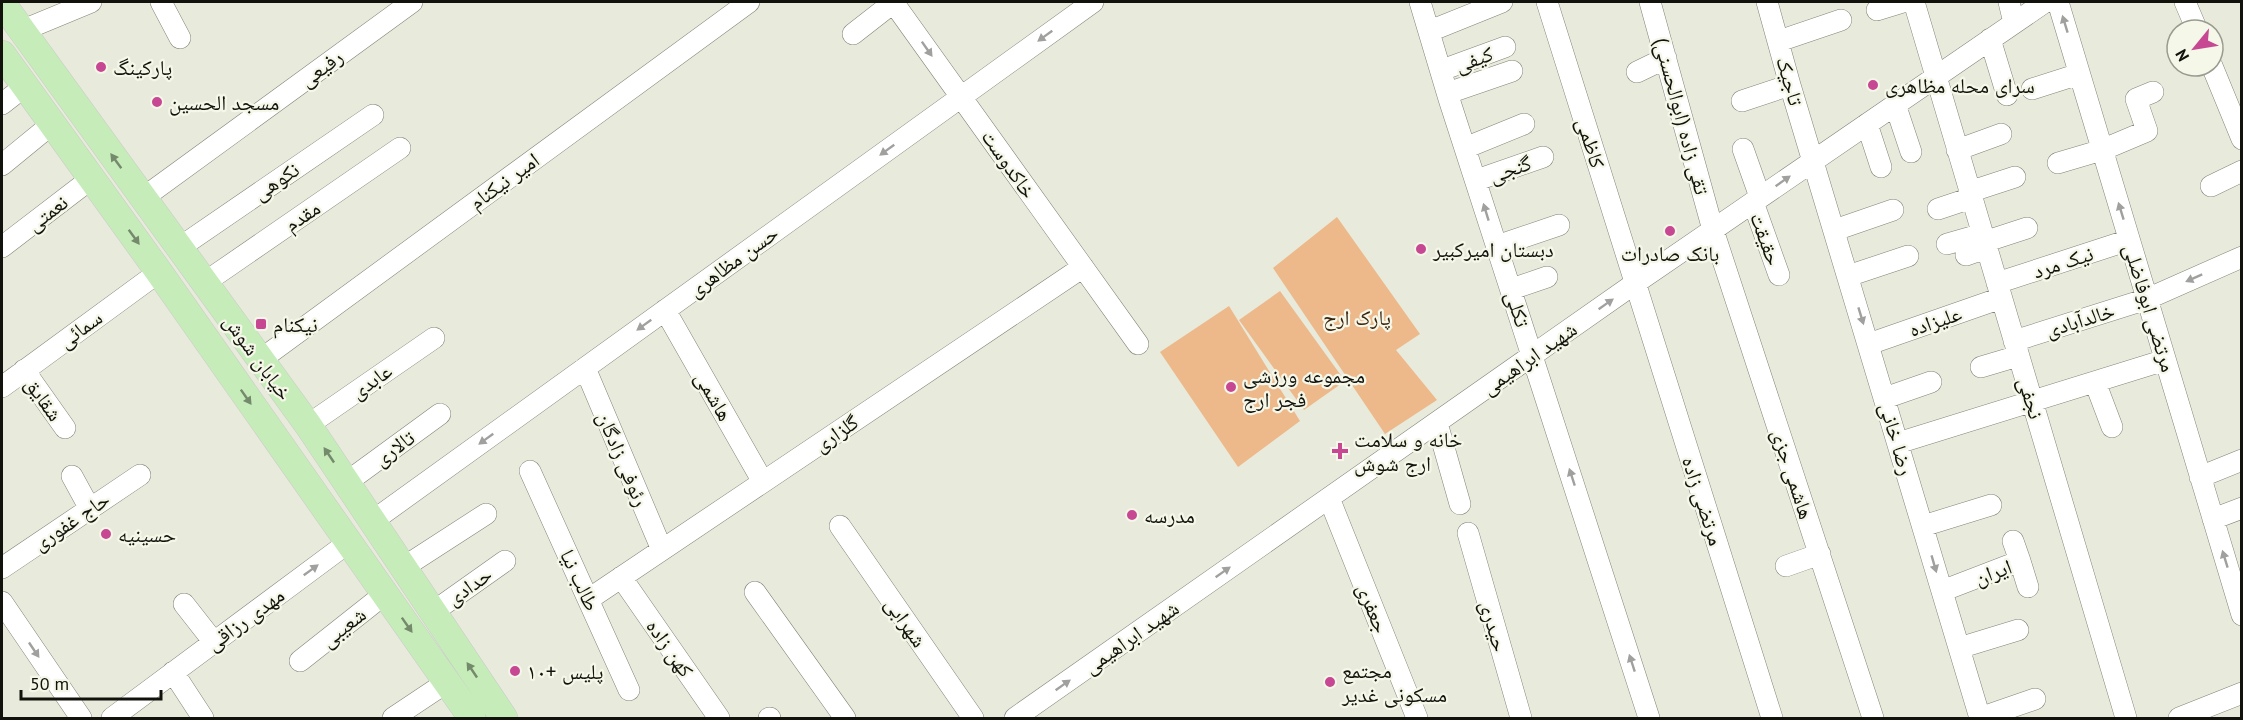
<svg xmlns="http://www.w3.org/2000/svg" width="2243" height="720" font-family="'PT Sans','Noto Naskh Arabic',sans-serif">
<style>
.green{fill:#edb98b}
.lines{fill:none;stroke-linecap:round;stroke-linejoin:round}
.minor-casing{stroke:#828476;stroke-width:22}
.major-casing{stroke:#cbcbca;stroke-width:28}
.minor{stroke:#fff;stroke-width:21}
.major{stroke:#c6ecb9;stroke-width:27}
.oneway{fill:#a0a09e}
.oneway2{fill:#758a6c}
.poi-dot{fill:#c74793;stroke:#f5f7e8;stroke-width:2}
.labels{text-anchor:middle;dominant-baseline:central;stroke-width:4.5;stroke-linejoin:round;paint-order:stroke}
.street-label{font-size:21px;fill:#12120d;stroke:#f5f7e8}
.poi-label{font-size:21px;fill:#12120d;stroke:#f5f7e8;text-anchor:start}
.park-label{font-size:21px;fill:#3b240d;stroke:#f5f7e8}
</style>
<rect width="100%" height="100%" fill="#e8eadb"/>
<path class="green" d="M1337,217L1420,334L1396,350L1437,400L1385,434L1273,268Z
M1280,291L1345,381L1304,410L1239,320Z
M1229,306L1300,421L1238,467L1160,352Z"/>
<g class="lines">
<defs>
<path id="minor" d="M161,2L180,38
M893,2L1138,344
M1420,2L1449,99L1649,718
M1547,2L1772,718
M1650,2L1713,230L1873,718
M1767,2L1790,85L1980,718
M1914,2L2126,718
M2009,2L2014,23
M2058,2L2242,615
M2185,2L2197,30
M1877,10L1903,2
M21,31L91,2
M1430,31L1502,2
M853,34L894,2
M1990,39L2007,95
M1779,41L1841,20
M2212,66L2242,139
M1442,70L1505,47
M1637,72L1666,58
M2032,89L2079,74
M1448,93L1512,71
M1742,101L1790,85
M2,104L25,86
M1895,104L1911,152
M1867,124L1881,167
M1465,148L1524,124
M1743,149L1760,197
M1957,150L2001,134
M2058,163L2102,150L2147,131L2136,99L2153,92
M2,165L52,124
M1477,180L1543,157
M2211,186L2242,171
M1969,192L2015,177
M143,198L412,2
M1753,202L1779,275
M1938,209L1971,198
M1835,230L1893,210
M1984,242L2027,228
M1947,244L1982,234
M1497,246L1559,225
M2,247L92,178
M179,248L373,115
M1966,255L1986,248
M1848,276L1908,256
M204,283L400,148
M1997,283L2129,240
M1512,289L1547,277
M665,310L763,482
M2014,341L2147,299L2242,257
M1869,344L2001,298
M260,360L749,2
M1981,367L2018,356
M585,368L662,550
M24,370L65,428
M2095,382L2112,427
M2,387L159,272
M1885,398L1931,382
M1437,423L1460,504
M308,425L434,338
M1898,443L2165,360
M530,471L629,690
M72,476L90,509
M2200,477L2242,460
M347,482L440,414
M1329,498L1417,718
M2213,519L2242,508
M374,520L1093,2
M840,526L973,718
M1923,526L1991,505
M1468,533L1521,718
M2013,541L2020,561
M1786,566L1820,554
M404,567L486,514
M2,568L140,475
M621,577L719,718
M1942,591L2020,561L2028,587
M755,592L845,718
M589,599L1083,267
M2,602L81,718
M184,604L213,641
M433,612L505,561
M1959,648L2018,630
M300,661L386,593
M173,672L203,718
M112,718L349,542
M393,718L447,682
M769,718H770
M1015,718L1634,284L2045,2
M1980,718L2035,699
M2179,718L2242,693"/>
<path id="major" d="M2,3L308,425L504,718
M2,54L159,272L472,718"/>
</defs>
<use href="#minor" class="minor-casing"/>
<use href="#major" class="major-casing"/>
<use href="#minor" class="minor"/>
<use href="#major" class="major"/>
</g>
<defs><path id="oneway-solid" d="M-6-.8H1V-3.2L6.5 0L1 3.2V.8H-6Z" transform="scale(1.5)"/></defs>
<g class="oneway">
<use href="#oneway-solid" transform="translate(2065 24) rotate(-107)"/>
<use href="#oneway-solid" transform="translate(1045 36) rotate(144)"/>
<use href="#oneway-solid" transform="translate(927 49) rotate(55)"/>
<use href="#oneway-solid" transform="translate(887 150) rotate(144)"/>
<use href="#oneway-solid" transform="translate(1783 181) rotate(-35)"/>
<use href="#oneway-solid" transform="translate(2121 211) rotate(-107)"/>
<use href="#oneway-solid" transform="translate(1486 212) rotate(-107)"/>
<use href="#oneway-solid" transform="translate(2194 278) rotate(156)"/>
<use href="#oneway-solid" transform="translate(1606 304) rotate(-35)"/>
<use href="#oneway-solid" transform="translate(1861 316) rotate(73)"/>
<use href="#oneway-solid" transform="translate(644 325) rotate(144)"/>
<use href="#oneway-solid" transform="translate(486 439) rotate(144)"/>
<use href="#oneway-solid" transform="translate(1572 477) rotate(-108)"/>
<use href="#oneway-solid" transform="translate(2225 559) rotate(-107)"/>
<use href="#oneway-solid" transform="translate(1934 564) rotate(74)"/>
<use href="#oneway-solid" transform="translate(311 570) rotate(-36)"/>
<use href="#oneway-solid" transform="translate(1223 572) rotate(-35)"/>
<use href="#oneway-solid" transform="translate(34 650) rotate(56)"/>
<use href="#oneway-solid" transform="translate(1632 663) rotate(-108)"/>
<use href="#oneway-solid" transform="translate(1063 685) rotate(-35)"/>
</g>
<g class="oneway2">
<use href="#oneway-solid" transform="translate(116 161) rotate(-126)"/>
<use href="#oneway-solid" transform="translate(134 237) rotate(54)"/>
<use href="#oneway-solid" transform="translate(246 397) rotate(55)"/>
<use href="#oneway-solid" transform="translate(329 455) rotate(-124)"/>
<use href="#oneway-solid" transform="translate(407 625) rotate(55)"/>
<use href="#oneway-solid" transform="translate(472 670) rotate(-124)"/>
</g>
<g class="poi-dot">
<circle cx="101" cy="67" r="6"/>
<circle cx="1873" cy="85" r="6"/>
<circle cx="157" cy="102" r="6"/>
<circle cx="1670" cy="231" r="6"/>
<circle cx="1421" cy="249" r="6"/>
<rect x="255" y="318" width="12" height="12" rx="3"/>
<circle cx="1231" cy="387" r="6"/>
<path d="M1337 442h6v6h6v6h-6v6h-6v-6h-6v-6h6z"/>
<circle cx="1132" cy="515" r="6"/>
<circle cx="106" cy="534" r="6"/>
<circle cx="515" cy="671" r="6"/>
<circle cx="1330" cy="682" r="6"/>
</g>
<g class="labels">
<g class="street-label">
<text transform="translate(1474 59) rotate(-20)">کیفی</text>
<text transform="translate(321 68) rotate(-36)">رفیعی</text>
<text transform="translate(1790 81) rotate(74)">تاجیک</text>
<text transform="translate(1682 116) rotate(75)">تقی زاده (ابوالحسنی)</text>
<text transform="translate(1591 143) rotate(73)">کاظمی</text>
<text transform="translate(1009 164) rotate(55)">خاکدوست</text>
<text transform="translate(1510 169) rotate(-20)">گنجی</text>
<text transform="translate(276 181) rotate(-34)">نکوهی</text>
<text transform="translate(504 181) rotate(-36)">امیر نیکنام</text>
<text transform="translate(47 213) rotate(-37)">نعمتی</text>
<text transform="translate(302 216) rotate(-34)">مقدم</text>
<text transform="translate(1766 239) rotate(70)">حقیقت</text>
<text transform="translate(733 261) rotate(-36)">حسن مظاهری</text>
<text transform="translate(2063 262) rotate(-18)">نیک مرد</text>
<text transform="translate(2150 308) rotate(73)">مرتضی ابوفاضلی</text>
<text transform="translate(1518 309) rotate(72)">تکلی</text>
<text transform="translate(2080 320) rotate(-17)">خالدآبادی</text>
<text transform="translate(1935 321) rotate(-19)">علیزاده</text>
<text transform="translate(80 329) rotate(-36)">سمائی</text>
<text transform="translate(258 357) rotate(54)">خیابان شوش</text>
<text transform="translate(1529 358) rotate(-35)">شهید ابراهیمی</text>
<text transform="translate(371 381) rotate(-35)">عابدی</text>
<text transform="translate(714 396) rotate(60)">هاشمی</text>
<text transform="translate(2031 398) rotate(73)">نجفی</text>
<text transform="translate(44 399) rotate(55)">شقایق</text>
<text transform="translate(836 433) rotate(-34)">گلزاری</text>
<text transform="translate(1897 439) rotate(74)">رضا خانی</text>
<text transform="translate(394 448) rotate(-36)">تالاری</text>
<text transform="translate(623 459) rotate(67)">رئوفی زادگان</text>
<text transform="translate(1793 474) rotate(72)">هاشمی جزی</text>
<text transform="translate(1703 501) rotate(72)">مرتضی زاده</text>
<text transform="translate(71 521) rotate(-34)">حاج غفوری</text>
<text transform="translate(1993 572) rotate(-20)">ایران</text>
<text transform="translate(580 580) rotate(65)">طالب نیا</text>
<text transform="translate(469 586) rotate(-35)">حدادی</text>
<text transform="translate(1373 608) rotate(68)">جعفری</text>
<text transform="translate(245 619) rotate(-36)">مهدی رزاقی</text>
<text transform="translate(906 622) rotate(55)">شهرابی</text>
<text transform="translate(1494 626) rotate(74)">حیدری</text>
<text transform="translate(343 627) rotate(-38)">شعیبی</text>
<text transform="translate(1131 637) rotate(-35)">شهید ابراهیمی</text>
<text transform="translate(670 648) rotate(55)">کهن زاده</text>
</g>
<g class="poi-label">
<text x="113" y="67">پارکینگ</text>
<text x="1885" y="85">سرای محله مظاهری</text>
<text x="169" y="102">مسجد الحسین</text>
<text x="1433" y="249">دبستان امیرکبیر</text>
<text x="1670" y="253" text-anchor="middle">بانک صادرات</text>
<text x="273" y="324">نیکنام</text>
<text x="1243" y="375">مجموعه ورزشی<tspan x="1243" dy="24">فجر ارج</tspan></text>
<text x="1354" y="439">خانه و سلامت<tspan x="1354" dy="24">ارج شوش</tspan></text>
<text x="1144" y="515">مدرسه</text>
<text x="118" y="534">حسینیه</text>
<text x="1342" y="670">مجتمع<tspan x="1342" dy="24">مسکونی غدیر</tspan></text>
<text x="527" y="671">پلیس +۱۰</text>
</g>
<g class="park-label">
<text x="1357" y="317">پارک ارج</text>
</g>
</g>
<rect width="2243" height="720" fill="none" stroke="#12120d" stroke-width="6"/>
<g transform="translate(2195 48) rotate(240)"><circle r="28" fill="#f5f7e8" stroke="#9a9b90" stroke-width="1.5"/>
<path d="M0-4.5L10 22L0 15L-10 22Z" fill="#c74793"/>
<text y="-9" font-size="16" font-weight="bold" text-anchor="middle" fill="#12120d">N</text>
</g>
<path d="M21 690v9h140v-9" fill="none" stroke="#12120d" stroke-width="3"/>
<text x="30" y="690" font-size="18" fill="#12120d" stroke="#f5f7e8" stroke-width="4.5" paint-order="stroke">50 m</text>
</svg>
